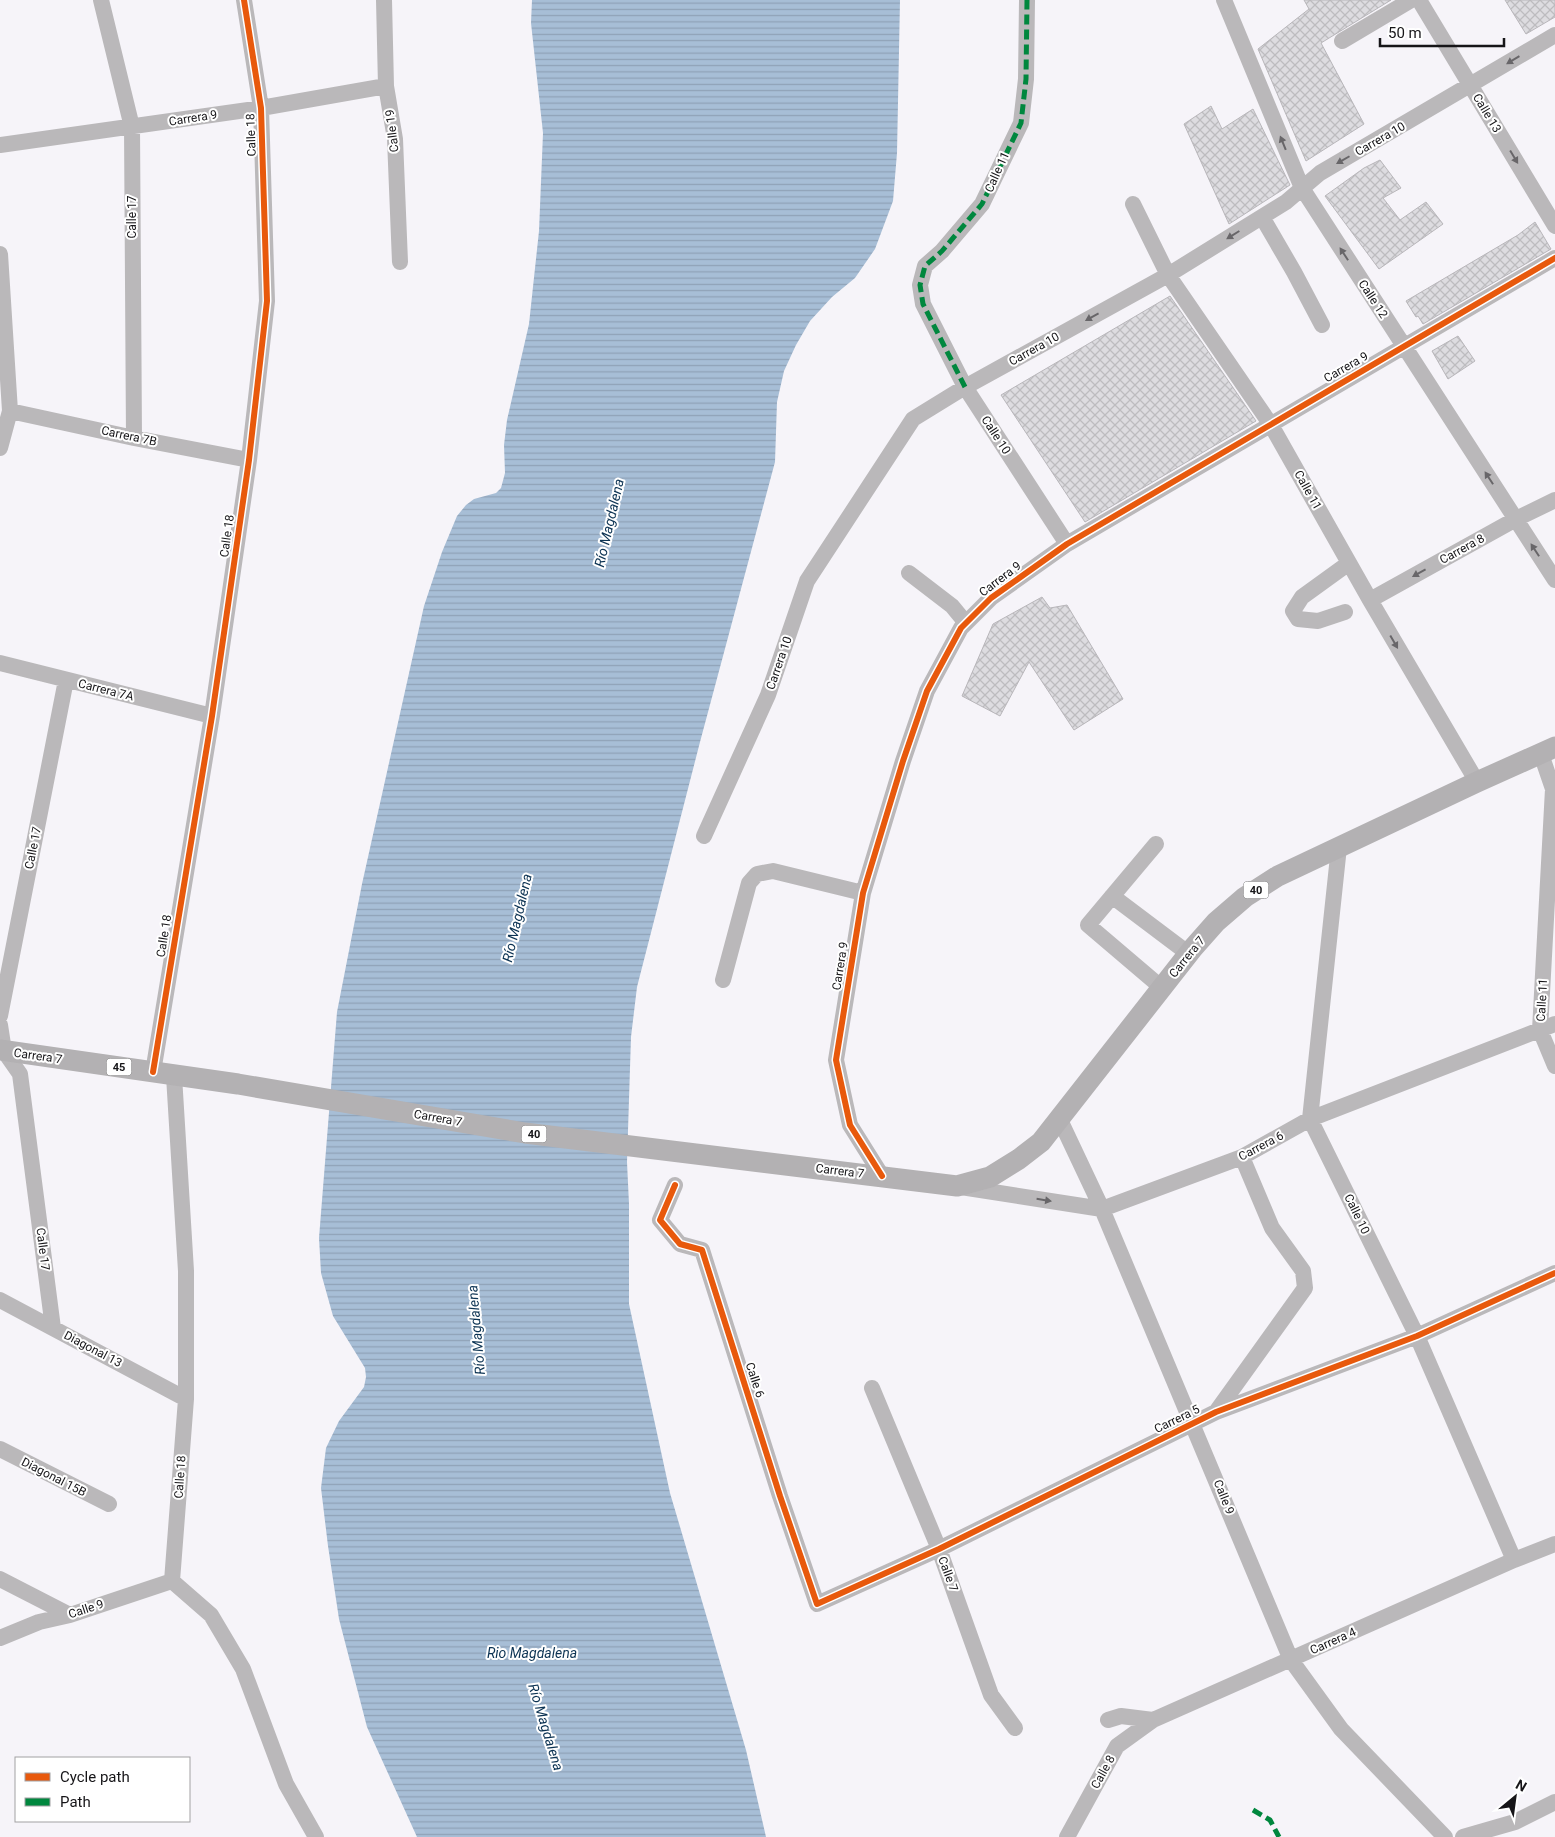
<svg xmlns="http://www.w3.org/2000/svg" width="1555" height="1837" font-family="Roboto,sans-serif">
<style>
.water{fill:url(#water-rules)}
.building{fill:url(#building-cross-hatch);stroke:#b8b6ba}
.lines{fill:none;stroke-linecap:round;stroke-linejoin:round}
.minor{stroke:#bab8ba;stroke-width:16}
.major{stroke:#b3b1b3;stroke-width:21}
.quiet{stroke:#00873e;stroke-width:5;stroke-dasharray:10 5;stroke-linecap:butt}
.cycleway-casing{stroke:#fff;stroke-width:9}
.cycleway{stroke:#e8590c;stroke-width:6}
.oneway{fill:#686669}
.labels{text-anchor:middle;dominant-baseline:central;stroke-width:4;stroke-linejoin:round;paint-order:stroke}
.shield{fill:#fff;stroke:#5c5b5d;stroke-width:1}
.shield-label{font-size:11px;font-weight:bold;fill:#161518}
.street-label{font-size:12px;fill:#161518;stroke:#fff}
.water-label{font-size:14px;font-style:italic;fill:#0c3353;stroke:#fff}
</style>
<defs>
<pattern id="water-rules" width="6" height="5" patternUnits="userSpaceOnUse" patternTransform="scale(1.25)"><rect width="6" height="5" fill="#a7bed6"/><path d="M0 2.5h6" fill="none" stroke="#8fa2b7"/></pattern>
<pattern id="building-cross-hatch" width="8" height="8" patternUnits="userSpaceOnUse" patternTransform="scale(1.25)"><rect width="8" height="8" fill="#dddce0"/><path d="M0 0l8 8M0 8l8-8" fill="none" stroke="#bdbcbf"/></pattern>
</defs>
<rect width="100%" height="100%" fill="#f6f4f9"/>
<path class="water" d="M532,0H900L897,153L893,201L875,249L855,278L832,297L810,321L796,345L784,371L777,402L775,462L700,742L637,987L631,1037L627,1162L629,1204V1304L670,1493L746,1750L766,1837H417L367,1727L339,1619L328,1546L321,1488L326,1448L339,1421L364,1387L366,1377L365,1368L333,1316L321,1273L319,1238L337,1012L362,884L424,606L442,552L457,516L466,505L474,499L496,493L501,488L505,473L504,445L507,420L529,324L539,231L543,133L531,23Z"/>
<path class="building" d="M1304,0H1391L1321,43L1364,124L1306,161L1258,49L1309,9Z
M1505,0H1555V17L1526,34Z
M1211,106L1222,129L1253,109L1290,185L1229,224L1184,124Z
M1380,160L1401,188L1383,198L1400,220L1426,202L1443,224L1379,269L1325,196L1364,168Z
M1535,222L1551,249L1423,324L1418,316L1416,317L1406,301L1518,235Z
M1170,296L1256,421L1085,522L1001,395Z
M1458,336L1475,361L1448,379L1432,351Z
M1042,597L1050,608L1067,605L1123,699L1074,730L1029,662L1000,716L962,696L993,624Z"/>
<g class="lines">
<path class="minor" d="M101,0L132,127L134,438
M384,0L386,86L395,139L400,262
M1027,0L1026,79L1021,123L982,204L942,251L925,266L920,285L923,304L965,387L1067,544
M1224,0L1302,188L1555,580
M1419,0L1555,226
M1342,41L1411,0
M0,145L261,108L386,86
M1133,204L1168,275L1271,425L1370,600L1477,782
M1262,217L1294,272L1322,325
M0,254L10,411L0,448
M10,411L134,438L249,460
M909,573L952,606L966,623
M1370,600L1516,519L1555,500
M1345,612L1318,621L1298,619L1293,611L1302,597L1349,563
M0,663L212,716
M1541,754L1553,789L1540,1030L1555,1066
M704,836L768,695L807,581L913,419L965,387L1168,275L1286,202L1320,173L1555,35
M1156,844L1088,925L1162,988
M1339,847L1310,1119L1417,1336L1514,1560
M1112,896L1189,954
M723,980L749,883L757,874L773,871L863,893
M0,1016L66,680
M0,1025L4,1051L20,1074L53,1328
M153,1072L212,716L249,460L267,301L261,108L244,0
M1060,1120L1102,1209L1291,1660L1341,1729L1445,1837
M882,1176L850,1125L836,1060L863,893L903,761L927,691L961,628L991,598L1067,544L1555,258
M675,1185L660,1220L680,1244L702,1250L780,1496L817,1604L939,1549L1216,1412L1417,1336L1555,1273
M961,1187L1102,1209L1242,1157L1310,1119L1555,1024
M0,1300L186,1399
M872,1388L939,1549L991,1695L1015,1728
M1216,1412L1305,1288L1303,1271L1272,1228L1242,1157
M0,1449L109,1504
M0,1579L70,1615
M172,1581L186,1399V1271L174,1076
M172,1581L211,1615L243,1669L286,1784L316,1837
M0,1638L39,1622L70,1615L172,1581
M1108,1720L1121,1716L1153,1720L1514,1560L1555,1544
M1067,1837L1117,1746L1153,1720
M1463,1837L1515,1822L1555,1802"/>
<path class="major" d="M0,1050L238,1084L525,1133L957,1186L990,1177L1019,1159L1041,1142L1193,948L1216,922L1245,897L1278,876L1477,782L1555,747"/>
<path class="quiet" d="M965,387L923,304L920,285L925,266L942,251L982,204L1021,123L1026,79L1027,0
M1253,1810L1270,1820L1279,1837"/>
<defs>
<path id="cycleway" d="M153,1072L212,716L249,460L267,301L261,108L244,0
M882,1176L850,1125L836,1060L863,893L903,761L927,691L961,628L991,598L1067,544L1555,258
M675,1185L660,1220L680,1244L702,1250L780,1496L817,1604L939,1549L1216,1412L1417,1336L1555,1273"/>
</defs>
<use href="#cycleway" class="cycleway-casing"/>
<use href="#cycleway" class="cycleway"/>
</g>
<defs><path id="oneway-solid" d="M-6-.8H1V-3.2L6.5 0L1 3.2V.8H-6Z" transform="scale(1.25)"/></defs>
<g class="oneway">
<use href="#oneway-solid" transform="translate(1513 60) rotate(149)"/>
<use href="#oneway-solid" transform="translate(1283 143) rotate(-112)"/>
<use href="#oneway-solid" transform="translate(1514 157) rotate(59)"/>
<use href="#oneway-solid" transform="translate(1343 160) rotate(150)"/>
<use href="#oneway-solid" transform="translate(1233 235) rotate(148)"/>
<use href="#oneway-solid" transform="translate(1344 254) rotate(-123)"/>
<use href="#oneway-solid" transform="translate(1092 317) rotate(151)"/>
<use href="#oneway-solid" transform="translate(1489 478) rotate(-123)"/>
<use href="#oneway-solid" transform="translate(1535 550) rotate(-123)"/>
<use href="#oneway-solid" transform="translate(1419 573) rotate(151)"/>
<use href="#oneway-solid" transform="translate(1394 642) rotate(60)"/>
<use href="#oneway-solid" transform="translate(1044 1200) rotate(9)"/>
</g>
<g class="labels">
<g class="shield">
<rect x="1243.5" y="881.5" width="25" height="17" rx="4"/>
<rect x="106.5" y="1058.5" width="25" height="17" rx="4"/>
<rect x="521.5" y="1125.5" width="25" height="17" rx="4"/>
</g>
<g class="shield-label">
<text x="1256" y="890">40</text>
<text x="119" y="1067">45</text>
<text x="534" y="1134">40</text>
</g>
<g class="street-label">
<text transform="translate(1487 113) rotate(59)">Calle 13</text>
<text transform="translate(193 118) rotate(-9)">Carrera 9</text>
<text transform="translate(392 131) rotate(-97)">Calle 19</text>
<text transform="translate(251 135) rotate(-92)">Calle 18</text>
<text transform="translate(1380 139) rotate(-30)">Carrera 10</text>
<text transform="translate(997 172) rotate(-66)">Calle 11</text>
<text transform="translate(132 217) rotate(-90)">Calle 17</text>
<text transform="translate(1373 299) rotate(57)">Calle 12</text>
<text transform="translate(1034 349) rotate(-29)">Carrera 10</text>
<text transform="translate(1346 367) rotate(-30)">Carrera 9</text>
<text transform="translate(996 435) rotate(57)">Calle 10</text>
<text transform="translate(129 436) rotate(12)">Carrera 7B</text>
<text transform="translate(1308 490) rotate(61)">Calle 11</text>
<text transform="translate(227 536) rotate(-82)">Calle 18</text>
<text transform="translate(1462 549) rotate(-29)">Carrera 8</text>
<text transform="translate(1000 579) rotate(-37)">Carrera 9</text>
<text transform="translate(779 663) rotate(-71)">Carrera 10</text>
<text transform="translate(106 690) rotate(14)">Carrera 7A</text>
<text transform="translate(33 848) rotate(-79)">Calle 17</text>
<text transform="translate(164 936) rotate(-81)">Calle 18</text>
<text transform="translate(1187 957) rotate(-51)">Carrera 7</text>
<text transform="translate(840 966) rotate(-81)">Carrera 9</text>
<text transform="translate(1542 1000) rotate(-87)">Calle 11</text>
<text transform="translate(38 1056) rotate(8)">Carrera 7</text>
<text transform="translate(438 1118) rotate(10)">Carrera 7</text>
<text transform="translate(1261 1146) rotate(-28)">Carrera 6</text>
<text transform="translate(840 1171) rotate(7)">Carrera 7</text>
<text transform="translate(1357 1214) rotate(64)">Calle 10</text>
<text transform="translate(43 1249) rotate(83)">Calle 17</text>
<text transform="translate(93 1349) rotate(28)">Diagonal 13</text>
<text transform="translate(755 1380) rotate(72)">Calle 6</text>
<text transform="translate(1177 1419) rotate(-26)">Carrera 5</text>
<text transform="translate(54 1477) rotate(27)">Diagonal 15B</text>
<text transform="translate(180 1477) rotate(-86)">Calle 18</text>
<text transform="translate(1224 1497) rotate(68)">Calle 9</text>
<text transform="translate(948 1574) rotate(70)">Calle 7</text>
<text transform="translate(86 1609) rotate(-18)">Calle 9</text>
<text transform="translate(1333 1641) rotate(-24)">Carrera 4</text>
<text transform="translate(1103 1772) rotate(-61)">Calle 8</text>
</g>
<g class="water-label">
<text transform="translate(609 523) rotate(-77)">Río Magdalena</text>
<text transform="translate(517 918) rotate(-77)">Río Magdalena</text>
<text transform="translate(476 1330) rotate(-95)">Río Magdalena</text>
<text x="532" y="1653">Rio Magdalena</text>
<text transform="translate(546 1727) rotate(73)">Río Magdalena</text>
</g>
</g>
<rect x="15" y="1757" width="175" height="65" fill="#ffffff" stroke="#a2a1a3"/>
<rect x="25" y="1773" width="25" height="8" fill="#e8590c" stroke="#a2a1a3"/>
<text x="60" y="1782" font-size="15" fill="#161518">Cycle path</text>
<rect x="25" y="1798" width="25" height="8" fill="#00873e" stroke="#a2a1a3"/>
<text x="60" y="1807" font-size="15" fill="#161518">Path</text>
<g transform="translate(1515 1797) rotate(29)" stroke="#ffffff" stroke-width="4" paint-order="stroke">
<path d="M0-4L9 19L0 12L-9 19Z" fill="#161518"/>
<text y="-8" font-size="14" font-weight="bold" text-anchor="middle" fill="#161518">N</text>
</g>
<path d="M1380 38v8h124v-8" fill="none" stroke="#161518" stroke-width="2.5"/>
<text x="1388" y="38" font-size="15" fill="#161518" stroke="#ffffff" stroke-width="4" paint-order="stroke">50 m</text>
</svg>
